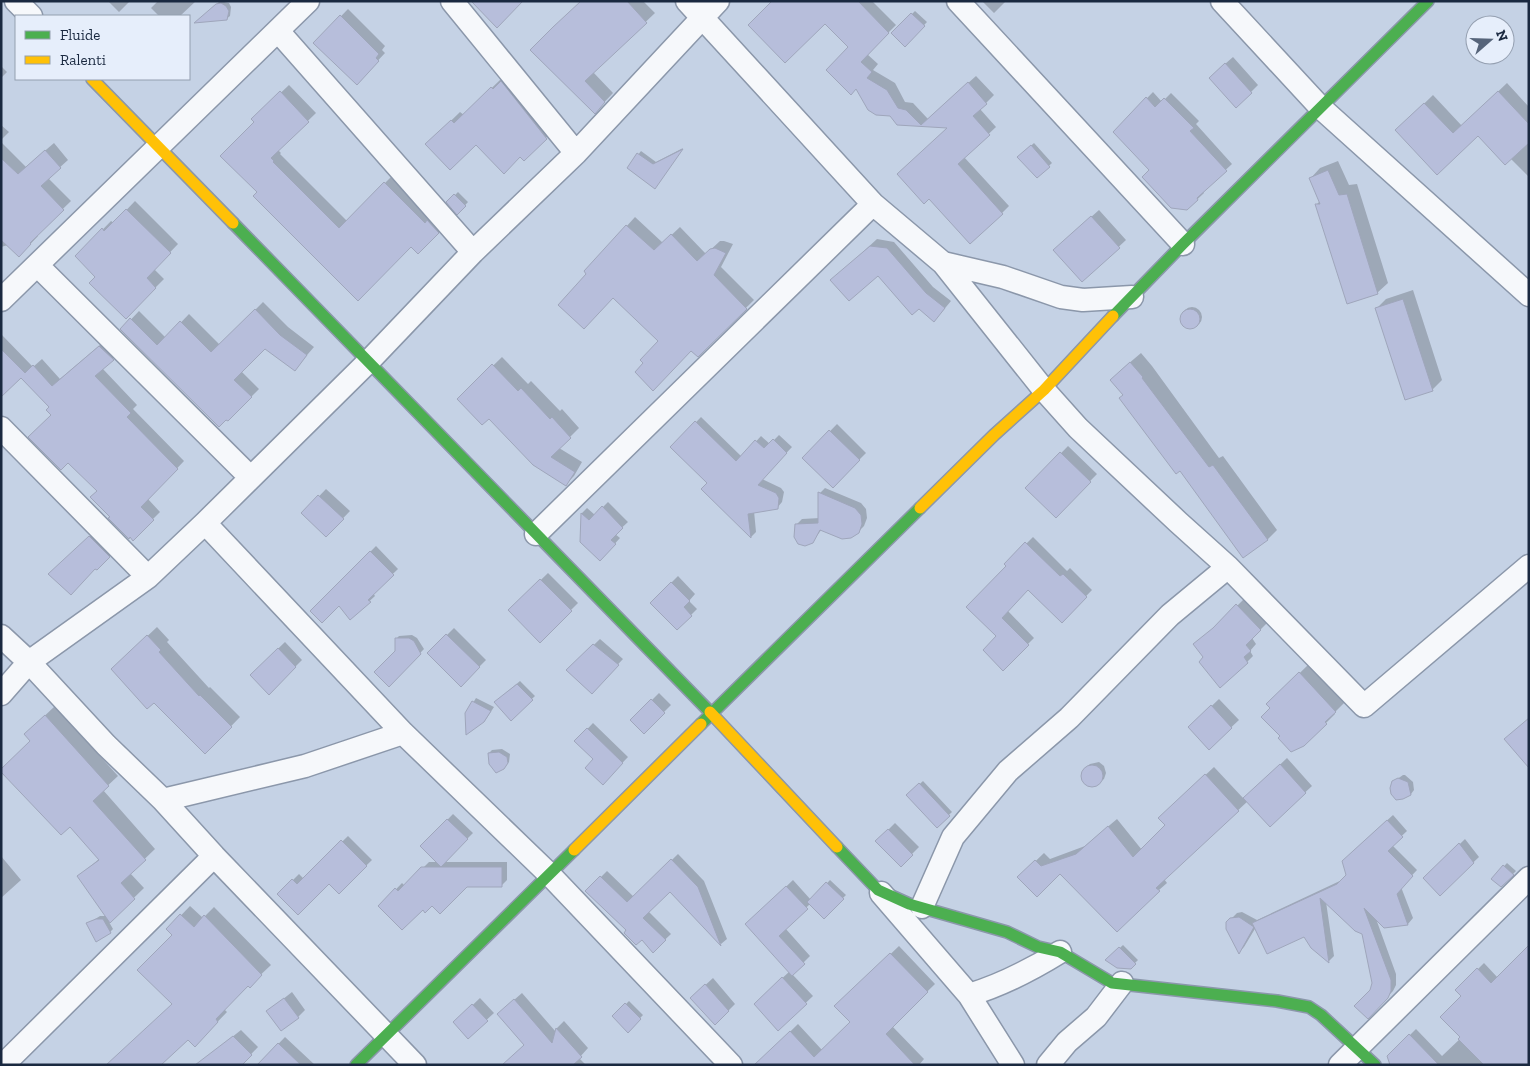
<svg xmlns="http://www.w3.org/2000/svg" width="1530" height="1066" font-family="'Zilla Slab',serif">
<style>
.shadow{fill:#0003}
.building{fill:#b7bedb;stroke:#9fa6bb}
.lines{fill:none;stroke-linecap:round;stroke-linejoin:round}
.street-casing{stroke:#8b97aa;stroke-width:25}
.fast-casing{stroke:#8b97aa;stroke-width:14}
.slow-casing{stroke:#8b97aa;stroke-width:14}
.street{stroke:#f6f8fb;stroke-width:22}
.fast{stroke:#4caf50;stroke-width:11}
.slow{stroke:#ffc107;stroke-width:11}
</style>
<rect width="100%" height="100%" fill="#c5d2e5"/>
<path class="shadow" d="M108,1H130L119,12Z
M158,1H196L180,16H159L151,8Z
M220,1L229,3L231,7L230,16L226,19L197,22Z
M582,1H643L655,13L593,72L613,93L595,112L532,50Z
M773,1H872L896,25L867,54L878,64L873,70L895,83L905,102L913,103L928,119L976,76L994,95L980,109L996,127L964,157L1009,206L1002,213L906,167L949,127L898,124L891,114L872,112L850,47L825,22Z
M982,1H1006L994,13Z
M348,9L385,46L382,50L385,53L357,83L315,43Z
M915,11L927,22L905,45L893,33Z
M1233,57L1258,85L1236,107L1217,71Z
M1,66L7,72L1,78Z
M501,79L555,129L524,159L520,156L476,143L427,144L460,112L464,115Z
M1507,83L1529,107V177L1510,158L1478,134L1437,173L1397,130L1433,95L1462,126Z
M289,85L316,113L278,150L281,153L280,154L347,221L393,175L446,225L418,252L411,246L358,299L258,192L255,122L253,119Z
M1153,92L1162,102L1171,93L1199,121L1196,124L1232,164L1203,191L1204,193L1187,209L1114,132Z
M1,125L9,132L1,140Z
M1,142L26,167L54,143L68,160L48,178L71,201L37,234L38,236L19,256L8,245L1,247Z
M1034,143L1052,163L1037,177L1019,157Z
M683,148L658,184L628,168L641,151L656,162Z
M1338,161L1349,185L1357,184L1388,283L1377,293L1317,204L1320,201L1310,179L1320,168Z
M458,192L468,202L458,213L448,202Z
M135,201L178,244L154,269L164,279L126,317L97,277L77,256L111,221L114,223Z
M1099,210L1126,240L1083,280L1062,243Z
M635,217L663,243L680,227L706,254L720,241H724L733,244L721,267L754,300L698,355L691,350L660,341L586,271Z
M877,239L894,242L933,287L951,301L941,313L878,274H839Z
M1413,290L1442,380L1432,390L1376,309L1386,299Z
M263,302L288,327L314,347L295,369L265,347L241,371L259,389L228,420L122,329L139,311L166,338L189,314L220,345Z
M1182 317a10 10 0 1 1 20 0a10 10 0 1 1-20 0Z
M1,334L33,367L42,359L60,379L107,339L120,352L102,368L137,405L133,409L184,461L148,499L160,512L133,539L112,517L98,491L53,415L51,407L21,376L1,395Z
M1141,353L1152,366L1219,458L1223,456L1277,530L1267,540L1125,395L1121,370Z
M502,357L528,384L531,381L560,411L562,409L579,428L559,448L582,462L574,476L565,485L489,418L459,399Z
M701,417L742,457L761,436L770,444L779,435L792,447L762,479L781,488L784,492L782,502L777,508L754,511L756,532L751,537L703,489L708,483L672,447Z
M837,424L866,453L833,486L804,458Z
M1068,446L1097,474L1056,516L1027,488Z
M825,488L861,503L866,509L867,518L864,526L858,532L822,529L812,542L796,525L802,519L820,518V493Z
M326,489L350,511L326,536L303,513Z
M608,502L628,522L615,534L620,538L600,560L582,541V513L587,508L595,515Z
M96,531L115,551L97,568L55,569Z
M1033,537L1067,571L1070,568L1092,590L1062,621L1028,589L1007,610L1034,638L1003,669L998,636L1008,566L1006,564Z
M376,546L398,569L373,593L375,596L351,618L339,605L312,611Z
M548,573L578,603L540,641L510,610Z
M678,576L695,594L689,601L697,609L677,629L651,603Z
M1244,599L1267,623L1252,638L1256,644L1250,651L1253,656L1247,662L1205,657L1221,622Z
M157,627L169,640L167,642L209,688L210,687L240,717L205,753L122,660Z
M454,628L486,660L461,685L429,653Z
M412,635L417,638L424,649L389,685L396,651V639L399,636Z
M600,639L623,659L592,692L568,670Z
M285,642L302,660L269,693L251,675Z
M1309,664L1345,702L1334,713L1335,714L1304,745L1281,736L1271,708L1268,704Z
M520,681L535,696L511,719L499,699Z
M659,693L671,705L644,732L632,720Z
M476,698L494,707L484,722L467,713Z
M1219,699L1239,720L1209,748L1197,720Z
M55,706L118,776L103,790L155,849L130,873L144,888L109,922L113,929L110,932L87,924L100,916H107L79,876L99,859L32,741L36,724Z
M593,723L628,757L603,783L595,759L576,741Z
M502,749L510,754L509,762L506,765L489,753L492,750Z
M1287,758L1312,786L1270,825L1248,801L1164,879L1167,883L1159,890L1060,872L1019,877L1044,853L1050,859L1085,846L1117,819L1142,850L1167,825L1168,810L1214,767L1244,799Z
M1099,762L1104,766L1106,773L1104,779L1100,782L1091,786L1085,783L1083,777L1086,767L1090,764Z
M1403,775H1405L1413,782L1414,790L1411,794L1393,782Z
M923,781L952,812L937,826L908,795Z
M453,814L473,833L444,862H507V880L501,886H466L423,908L380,906L402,883L405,886L429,862H438L422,846Z
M1393,815L1407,831L1392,845L1417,870L1401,887L1413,918L1408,924L1384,926L1375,916L1396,974V985L1393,991L1368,1017L1371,991L1374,983L1363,933L1326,902L1334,956L1329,961L1312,947L1304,935L1256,927L1244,947L1239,952L1231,919L1237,913L1242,912L1257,920L1344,879L1347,876L1349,855Z
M895,823L919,847L901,865L877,841Z
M348,836L372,860L339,892L329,882L279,894L299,874L304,879Z
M1465,839L1479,857L1440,894L1425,878Z
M678,854L704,881L727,939L721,944L670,891L648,911L671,934L653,951L642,938L628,930L587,891L607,871L634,897Z
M1,856L21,880L1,898Z
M1507,863L1516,871L1501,886L1493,878Z
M793,880L811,900L830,880L846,895L824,917L810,904L785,928L810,956L792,974L813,996L778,1029L762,997L790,971L747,924Z
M190,906L203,918L214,907L271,965L224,1009L227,1012L204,1036L188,1038L173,1003V934L168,929Z
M1123,945L1138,960L1130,968L1107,960Z
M899,946L935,984L892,1026L924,1059L919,1065H756L798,1024L822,1050L851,1022L836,1006Z
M1484,963L1498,978L1529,1065H1391L1389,1056L1416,1029L1442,1056L1462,1037L1463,996L1457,990Z
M713,978L735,1004L728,1011L699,991Z
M292,992L305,1010L298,1017L268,1011Z
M522,993L556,1032L557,1028L564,1021L588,1048L579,1058L586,1065H503L526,1045L507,1006Z
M480,998L494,1013L468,1037L455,1022Z
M629,1001L643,1015L628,1031L614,1016Z
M241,1030L258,1047L241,1065L207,1057Z
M285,1037L315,1065H269L263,1060Z"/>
<path class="building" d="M471,1H523L497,28Z
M581,1H627L647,23L585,81L605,102L595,114L530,50L553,27Z
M772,1H858L889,33L861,62L872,72L867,78L887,90L898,108L906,110L921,125L968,82L987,104L973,116L990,135L958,164L1003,214L970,244L929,199L924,204L897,174L947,128L897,125L890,116L876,115L868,110L856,89L851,95L826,70L848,47L825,24L785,63L748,25Z
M221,3L226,6L229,11L227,20L194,23L216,4Z
M911,13L925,26L905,47L891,33Z
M340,15L379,54L376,58L379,61L357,85L313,43Z
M1225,63L1252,93L1236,108L1209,78Z
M501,81L547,139L524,161L520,157L504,174L476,145L450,170L425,144L451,120L454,123L491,87L493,89Z
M280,91L309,122L271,158L274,161L273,162L339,228L384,182L425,223L427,220L439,233L418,254L411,247L358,301L253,196L257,192L220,156L254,122L251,119Z
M1498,91L1529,124V143L1505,165L1478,136L1437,175L1395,130L1424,103L1453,133Z
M1146,97L1155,107L1164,98L1194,128L1190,131L1227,171L1197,198L1198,200L1187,210L1171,208L1142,177L1149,170L1113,132Z
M1031,145L1050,167L1037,178L1017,157Z
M683,149L655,189L627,168L637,153L653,164Z
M45,150L61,168L41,186L64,210L30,243L31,244L19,257L1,240V158L18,174Z
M1328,170L1339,195L1347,194L1378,294L1347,304L1315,204H1320L1309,178Z
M454,194L466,206L457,215L446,202Z
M126,209L171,253L147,278L156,288L126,319L89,283L95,277L75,256L102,228L104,231Z
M1091,216L1120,248L1082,282L1053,250Z
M626,225L654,250L671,234L697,261L710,249L715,248L726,253L714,275L747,309L698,357L691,351L653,391L635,372L643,363L640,360L658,341L613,298L584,329L558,305L586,274L584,271Z
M870,246L887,248L926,293L945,308L934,322L919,309L912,315L878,276L849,301L830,280Z
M1403,299L1433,391L1405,400L1375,308Z
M255,309L280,335L307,355L295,371L265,349L234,380L252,397L228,421L226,420L219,427L120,329L130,318L157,345L180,321L211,352Z
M1180 319a10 10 0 1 1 20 0a10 10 0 1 1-20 0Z
M99,346L114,360L95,376L131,413L127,417L178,469L141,507L154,520L133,541L130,537L129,539L108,518L110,517L90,497L97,491L68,463L61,470L28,437L51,415L46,410L49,407L21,378L1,397V349L25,373L33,365L52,386Z
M1130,362L1143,377L1142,378L1209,467L1213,465L1268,540L1243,558L1180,471L1176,474L1119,398L1123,395L1110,380Z
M492,364L518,391L521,388L550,419L552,417L571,438L551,457L575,472L566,486L533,465L489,419L482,425L457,399Z
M695,421L736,461L755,440L764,448L773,439L787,453L758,485L776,493L779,498L778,509L748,514L751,538L701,489L707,483L670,447Z
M829,430L860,460L833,488L802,458Z
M1060,452L1091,482L1056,518L1025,488Z
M818,492L855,508L861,515L862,524L859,533L851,538L842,539L820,530L813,543L805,546L798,544L794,537L795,524L818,523Z
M318,495L344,519L326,537L301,513Z
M602,506L623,528L611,540L616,544L600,561L580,542L581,513L589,520Z
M89,536L110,557L97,570L95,569L71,595L48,574Z
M1025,542L1060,576L1063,574L1087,597L1062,623L1028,590L1002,618L1029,645L1003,671L983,650L996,636L966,607L1006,566L1004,564Z
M370,551L394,575L368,600L371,602L350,620L339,606L322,623L310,611Z
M540,579L572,611L540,643L508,610Z
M671,582L690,601L684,607L692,616L677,630L650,603Z
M1236,604L1261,630L1246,645L1251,651L1244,657L1248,663L1220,688L1199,662L1203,657L1193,644L1213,628Z
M446,634L480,667L461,687L427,653Z
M147,635L161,650L159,652L199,696L200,695L232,727L205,754L154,703L147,709L111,669Z
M395,638H409L414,641L421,654L389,687L374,672L395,651Z
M593,644L619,665L592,694L566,670Z
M278,648L296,667L269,695L250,675Z
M1299,672L1336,712L1325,722L1327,724L1304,746L1291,752L1278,738L1280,736L1261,717L1270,708L1266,704Z
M517,684L533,700L511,721L494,702Z
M651,699L665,713L644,734L630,720Z
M472,701L491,711L484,722L466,735L465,713Z
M1211,705L1232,728L1209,750L1188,727Z
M45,715L109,786L93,801L146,860L121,883L135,899L110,923L77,876L99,860L70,827L61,835L1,772V769L30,741L24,734Z
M1529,718V768L1504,739Z
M587,728L623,763L603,785L585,768L593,759L574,741Z
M499,752L507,757L508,763L504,769L496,773L489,764L488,753Z
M1280,764L1306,793L1270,827L1243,798Z
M1081 776a11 11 0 1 1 22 0a11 11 0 1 1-22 0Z
M1205,774L1239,811L1156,888L1160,891L1117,932L1060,874L1037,897L1017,877L1035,860L1041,866L1076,854L1108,826L1133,857L1165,825L1158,818Z
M1398,778L1408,782L1411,795L1403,799L1396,800L1391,794L1390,788L1392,781Z
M919,783L950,816L937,828L906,795Z
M447,819L468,839L441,867L420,846Z
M1387,820L1403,837L1388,851L1413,876L1397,894L1408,925L1384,928L1364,908L1391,980V991L1388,998L1368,1019L1354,1006L1370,990L1372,983L1362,934L1355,931L1320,898L1329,963L1311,948L1304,937L1267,954L1254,927L1239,954L1226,929V922L1230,918L1239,917L1254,927L1252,923L1337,884L1346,875L1342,861Z
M888,829L913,855L901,867L875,841Z
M341,840L367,866L339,894L329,884L298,915L277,894L292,879L297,884Z
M1459,843L1474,863L1440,896L1423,878Z
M671,859L698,887L721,946L670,892L643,918L666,940L653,953L642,940L636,945L624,933L626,930L585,891L600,876L627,902Z
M1503,865L1514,875L1501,887L1491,879Z
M421,867H502V887H467L440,914L432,906L425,913L423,910L402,930L378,906L395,888L398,891Z
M826,882L844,899L824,919L807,902Z
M786,886L808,909L779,936L805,964L792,976L745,924Z
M180,914L194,927L204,915L262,975L250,988L248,986L216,1019L218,1022L195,1047L188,1040L161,1065H106L172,1004L137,970L172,935L166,929Z
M96,919H103L111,933L96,942L86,923Z
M1529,945V1065H1484L1458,1039L1460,1037L1440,1017L1461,996L1455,990L1477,968L1491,983Z
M1119,947L1136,964L1131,969L1117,968L1105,960Z
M890,953L928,992L886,1034L915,1065H754L790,1031L814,1057L850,1022L834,1006Z
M782,977L807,1004L778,1031L754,1004Z
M705,984L729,1011L715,1025L690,998Z
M284,998L299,1018L281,1031L266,1011Z
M514,999L552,1043L556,1028L582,1057L573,1065H502L524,1045L497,1014Z
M625,1003L641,1019L628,1033L612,1016Z
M472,1004L488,1021L468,1039L453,1022Z
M1409,1034L1439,1065H1390L1387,1056Z
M233,1036L252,1055L242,1065H195Z
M278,1043L301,1065H257Z"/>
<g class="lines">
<defs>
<path id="street" d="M16,1L31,16
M452,1L576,153
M687,1L873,204L943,263L1044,390L1078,428L1178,522L1228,567L1364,706L1529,566
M958,1L1183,244
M1222,1L1321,108L1529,295
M278,31L473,252
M943,263L1003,277L1061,297L1083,300L1132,297
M37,265L250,477
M1,300L308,1
M1,428L148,577
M205,523L403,733L550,875L731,1065
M536,534L873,204
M1,636L29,662L106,745L163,800L214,856L415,1065
M1,694L29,662L148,577L205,523L368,362L473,252L576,153L718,1
M163,800L305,766L403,733
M881,893L969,995L1013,1065
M922,907L953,837L1008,771L1069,718L1170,615L1228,567
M969,995C1002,985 1031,970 1060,952
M3,1065L214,856
M1048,1065L1067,1042L1096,1017L1122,983
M1340,1065L1529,878"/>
<path id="fast" d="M233,223L710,712
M1113,316L1183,244L1428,1
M701,724L920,508
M837,847L878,890L909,904L1007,932L1038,947L1060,952L1112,983L1277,1001L1309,1007L1321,1015L1375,1065
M356,1065L574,850"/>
<path id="slow" d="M92,79L233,223
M920,508L994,435L1044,390L1113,316
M710,712L837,847
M574,850L701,724"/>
</defs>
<use href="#street" class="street-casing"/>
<use href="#fast" class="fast-casing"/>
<use href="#slow" class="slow-casing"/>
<use href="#street" class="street"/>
<use href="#fast" class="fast"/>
<use href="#slow" class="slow"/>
</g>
<rect width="1530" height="1066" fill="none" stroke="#1a2940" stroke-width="5"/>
<rect x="15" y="15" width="175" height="65" fill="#e6eefb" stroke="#949fb0"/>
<rect x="25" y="31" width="25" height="8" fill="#4caf50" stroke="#949fb0"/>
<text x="60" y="40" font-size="15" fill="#1a2940">Fluide</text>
<rect x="25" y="56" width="25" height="8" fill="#ffc107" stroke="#949fb0"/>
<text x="60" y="65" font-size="15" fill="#1a2940">Ralenti</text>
<g transform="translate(1490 40) rotate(70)"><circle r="24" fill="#e6eefb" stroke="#949fb0"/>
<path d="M0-4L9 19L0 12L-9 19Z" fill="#56647a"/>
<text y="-8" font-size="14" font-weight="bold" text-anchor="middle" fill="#1a2940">N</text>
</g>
</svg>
